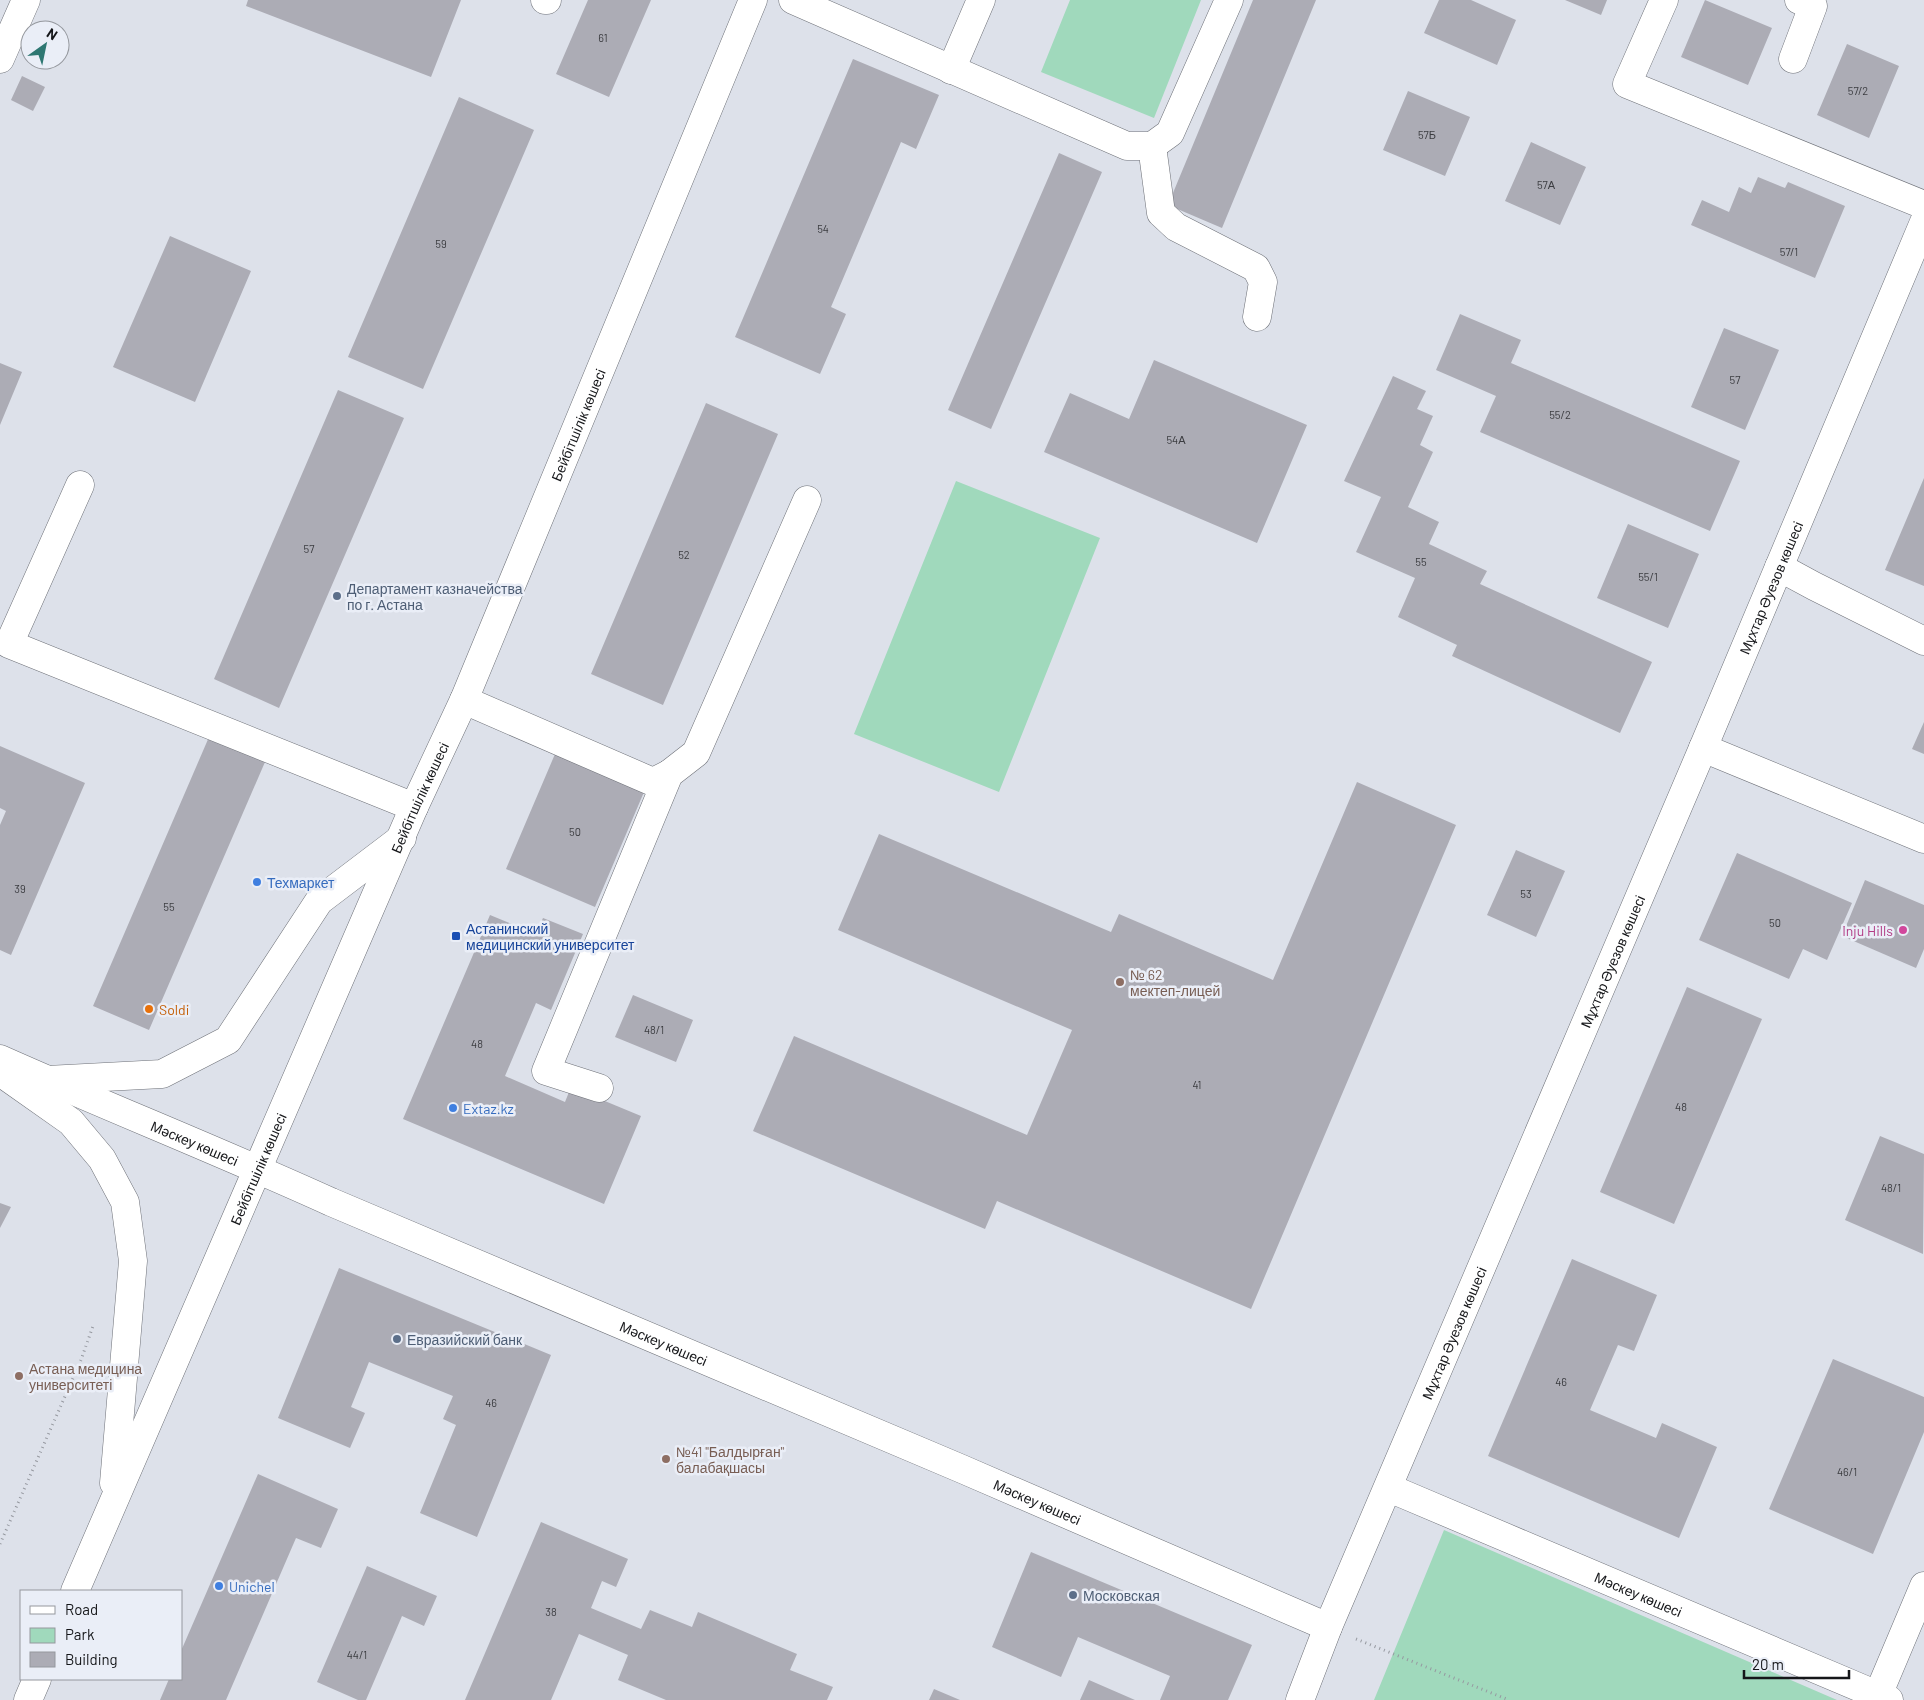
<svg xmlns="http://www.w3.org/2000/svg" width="1924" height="1700" font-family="Barlow,sans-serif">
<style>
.green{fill:#a0d9bc}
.building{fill:#acacb5}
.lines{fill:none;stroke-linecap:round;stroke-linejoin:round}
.minor-casing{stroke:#6e7178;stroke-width:29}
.major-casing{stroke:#6e7178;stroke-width:29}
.path{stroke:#9699a0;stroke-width:3;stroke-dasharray:1 4;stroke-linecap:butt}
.minor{stroke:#fff;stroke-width:28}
.major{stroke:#fff;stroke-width:28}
.service-dot{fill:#5c6f8a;stroke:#eaeef7;stroke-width:2}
.shop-dot{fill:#3f7fe0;stroke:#eaeef7;stroke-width:2}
.hotel-dot{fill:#d1479c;stroke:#eaeef7;stroke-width:2}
.transit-dot{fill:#1a4fb4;stroke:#eaeef7;stroke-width:2}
.education-dot{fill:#8d6e63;stroke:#eaeef7;stroke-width:2}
.food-dot{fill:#e8710a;stroke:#eaeef7;stroke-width:2}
.labels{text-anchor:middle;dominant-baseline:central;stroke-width:5;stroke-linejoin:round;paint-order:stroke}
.number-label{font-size:11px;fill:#3b3c40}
.street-label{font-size:14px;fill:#151619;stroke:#eaeef7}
.service-label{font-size:14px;fill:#4e5e75;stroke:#eaeef7;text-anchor:start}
.shop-label{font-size:14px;fill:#366cbe;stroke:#eaeef7;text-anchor:start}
.transit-label{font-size:14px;fill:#164399;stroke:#eaeef7;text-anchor:start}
.hotel-label{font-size:14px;fill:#b23c85;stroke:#eaeef7;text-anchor:end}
.education-label{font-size:14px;fill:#785e54;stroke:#eaeef7;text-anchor:start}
.food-label{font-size:14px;fill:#c56008;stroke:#eaeef7;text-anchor:start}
</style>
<rect width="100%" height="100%" fill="#dde1ea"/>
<path class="green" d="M1070,0H1201L1154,118L1041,72Z
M956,481L1100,538L999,792L854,734Z
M1444,1530L1837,1700H1374Z"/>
<path class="building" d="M248,0H461L431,77L246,6Z
M588,0H651L609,97L556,74Z
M1253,0H1316L1222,228L1168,205Z
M1439,0H1471L1516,20L1497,65L1424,33Z
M1565,0H1607L1601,15Z
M1705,0L1772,28L1748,85L1681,57Z
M1847,44L1899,66L1869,138L1817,115Z
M853,59L939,95L916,149L901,142L831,307L846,314L820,374L735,337Z
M22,76L45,87L33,111L11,100Z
M1408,91L1470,117L1445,176L1383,150Z
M459,97L534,130L423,389L348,357Z
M1531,142L1586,167L1560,225L1505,201Z
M1059,153L1102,172L991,429L948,410Z
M1758,177L1785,188L1788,182L1845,206L1815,278L1691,225L1702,200L1729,212L1739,187L1751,193Z
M170,236L251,271L195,402L113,367Z
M1460,314L1521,340L1511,363L1740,461L1710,531L1480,432L1496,396L1436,370Z
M1724,328L1779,350L1745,430L1691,407Z
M1154,360L1307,425L1257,543L1044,452L1070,393L1129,419Z
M0,363L22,372L0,425Z
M1393,376L1426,391L1417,409L1433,416L1420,445L1433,452L1408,507L1439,522L1429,544L1487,571L1480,584L1652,662L1620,733L1452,656L1457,645L1398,617L1415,578L1356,552L1381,497L1344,481Z
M338,390L404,418L279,708L214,679Z
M706,403L778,434L663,705L591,674Z
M1924,478V586L1885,570Z
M1628,524L1699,554L1668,628L1597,598Z
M1924,722V754L1912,749Z
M209,737L265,762L149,1030L93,1006Z
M0,746L85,783L11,955L0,950V825L6,811L0,808Z
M555,754L644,792L595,907L506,869Z
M1357,782L1456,825L1251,1309L997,1201L985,1229L753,1131L794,1036L1027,1135L1072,1030L838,930L879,834L1111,932L1119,914L1273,980Z
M1516,850L1565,871L1536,937L1487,915Z
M1737,853L1852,903L1827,960L1803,949L1789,979L1699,940Z
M1865,880L1924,905V949L1916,968L1842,936Z
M490,915L536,934L543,918L583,934L551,1010L536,1003L505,1076L565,1102L571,1087L641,1116L604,1204L403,1119Z
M1687,987L1762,1019L1674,1224L1600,1192Z
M633,995L693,1020L676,1062L615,1037Z
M1880,1136L1924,1154L1923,1254L1845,1220Z
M0,1203L11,1207L0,1228Z
M1572,1259L1657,1295L1634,1351L1618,1345L1590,1410L1656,1438L1662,1423L1717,1447L1679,1538L1488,1456Z
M339,1268L551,1355L477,1537L420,1513L456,1425L443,1419L453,1396L369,1362L351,1407L365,1413L350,1448L278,1418Z
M1833,1359L1924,1397V1432L1873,1554L1769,1509Z
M258,1474L338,1509L321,1548L296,1538L226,1700H160L169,1679H181V1651Z
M541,1522L628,1559L616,1587L602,1581L591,1608L641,1629L650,1610L692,1627L698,1612L797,1654L790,1670L833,1687L827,1700H666L618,1680L628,1655L579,1634L551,1700H465Z
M1031,1552L1252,1645L1228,1700H1160L1170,1676L1078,1637L1061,1677L992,1647Z
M367,1566L437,1596L424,1626L402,1616L366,1700H358L317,1682Z
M1089,1680L1135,1700H1080Z
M934,1689L960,1700H929Z"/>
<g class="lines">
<defs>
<g id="minor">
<path d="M545,0H547"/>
<path d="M793,0L1127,146H1152L1170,133L1229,0"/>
<path d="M1664,0L1627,84L1924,205"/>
<path d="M0,59L26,0"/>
<path d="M1793,59L1813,6L1799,0"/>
<path d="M951,70L981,0"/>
<path d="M1152,146L1161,213L1176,227L1256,268L1263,282L1257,317"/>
<path d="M80,485L9,644L414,807"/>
<path d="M1779,567L1814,586L1924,641"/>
<path d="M464,700L653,782L669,774"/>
<path d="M1703,748L1924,839"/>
<path id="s1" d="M0,1059C110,1108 221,1152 331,1202L962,1469L1328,1627"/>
<path d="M599,1088L546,1071L669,774L696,753L807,500"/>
<path id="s2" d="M1389,1488L1889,1700"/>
<path d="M1878,1695L1924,1586"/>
<path id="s3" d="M1300,1700L1328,1627L1703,748L1924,222"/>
</g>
<g id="major">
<path d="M0,1072L71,1122L102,1159L125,1202L133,1261L114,1483"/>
<path d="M47,1080L162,1074L228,1040L319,901L402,838"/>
<path id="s4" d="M75,1591L414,807L464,700L753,0"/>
<path d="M28,1700L37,1679"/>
</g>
</defs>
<use href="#minor" class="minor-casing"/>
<use href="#major" class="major-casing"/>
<path class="path" d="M0,1544L81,1360L93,1326
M1356,1639L1509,1700"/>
<use href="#minor" class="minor"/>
<use href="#major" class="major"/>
</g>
<g class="service-dot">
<circle cx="337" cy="596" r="5"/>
<circle cx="397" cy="1339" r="5"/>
<circle cx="1073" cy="1595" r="5"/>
</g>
<g class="shop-dot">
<circle cx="257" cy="882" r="5"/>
<circle cx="453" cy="1108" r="5"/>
<circle cx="219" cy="1586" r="5"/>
</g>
<circle class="hotel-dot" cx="1903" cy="930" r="5"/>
<rect class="transit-dot" x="451" y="931" width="10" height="10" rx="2.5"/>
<g class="education-dot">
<circle cx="1120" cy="982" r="5"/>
<circle cx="19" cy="1376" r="5"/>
<circle cx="666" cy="1459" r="5"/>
</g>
<circle class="food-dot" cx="149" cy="1009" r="5"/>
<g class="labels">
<g class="number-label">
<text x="603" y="37">61</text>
<text x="1858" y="90">57/2</text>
<text x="1427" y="134">57Б</text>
<text x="1546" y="184">57А</text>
<text x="823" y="228">54</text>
<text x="441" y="243">59</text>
<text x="1789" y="251">57/1</text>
<text x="1735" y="379">57</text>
<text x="1560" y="414">55/2</text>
<text x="1176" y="439">54А</text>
<text x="309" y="548">57</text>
<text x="684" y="554">52</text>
<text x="1421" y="561">55</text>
<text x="1648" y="576">55/1</text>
<text x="575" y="831">50</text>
<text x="20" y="888">39</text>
<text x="1526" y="893">53</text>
<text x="169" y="906">55</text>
<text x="1775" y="922">50</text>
<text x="654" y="1029">48/1</text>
<text x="477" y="1043">48</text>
<text x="1197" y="1084">41</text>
<text x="1681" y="1106">48</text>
<text x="1891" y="1187">48/1</text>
<text x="1561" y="1381">46</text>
<text x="491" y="1402">46</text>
<text x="1847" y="1471">46/1</text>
<text x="551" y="1611">38</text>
<text x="357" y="1654">44/1</text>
</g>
<g class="street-label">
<text stroke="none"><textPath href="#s4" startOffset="1270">Бейбітшілік көшесі</textPath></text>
<text stroke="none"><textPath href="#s3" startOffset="1208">Мұхтар Әуезов көшесі</textPath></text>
<text stroke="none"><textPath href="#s4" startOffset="865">Бейбітшілік көшесі</textPath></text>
<text stroke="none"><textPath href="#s3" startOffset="802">Мұхтар Әуезов көшесі</textPath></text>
<text stroke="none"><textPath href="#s1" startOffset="212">Мәскеу көшесі</textPath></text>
<text stroke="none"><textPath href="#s4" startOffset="460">Бейбітшілік көшесі</textPath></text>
<text stroke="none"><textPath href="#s3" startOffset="398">Мұхтар Әуезов көшесі</textPath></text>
<text stroke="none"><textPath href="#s1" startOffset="722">Мәскеу көшесі</textPath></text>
<text stroke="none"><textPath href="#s1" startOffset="1128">Мәскеу көшесі</textPath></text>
<text stroke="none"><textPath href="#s2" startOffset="271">Мәскеу көшесі</textPath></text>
</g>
<g class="service-label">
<text x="347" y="588">Департамент казначейства<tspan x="347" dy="16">по г. Астана</tspan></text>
<text x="407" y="1339">Евразийский банк</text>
<text x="1083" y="1595">Московская</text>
</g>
<g class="shop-label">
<text x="267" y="882">Техмаркет</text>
<text x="463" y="1108">Extaz.kz</text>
<text x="229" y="1586">Unichel</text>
</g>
<g class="transit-label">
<text x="466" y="928">Астанинский<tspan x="466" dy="16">медицинский университет</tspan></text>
</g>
<g class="hotel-label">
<text x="1893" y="930">Inju Hills</text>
</g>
<g class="education-label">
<text x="1130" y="974">№ 62<tspan x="1130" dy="16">мектеп-лицей</tspan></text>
<text x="29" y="1368">Астана медицина<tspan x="29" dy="16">университеті</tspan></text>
<text x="676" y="1451">№41 "Балдырған"<tspan x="676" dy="16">балабақшасы</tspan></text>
</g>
<g class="food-label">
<text x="159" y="1009">Soldi</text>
</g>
</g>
<rect x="20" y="1590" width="162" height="90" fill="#eaeef7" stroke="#95989e"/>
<rect x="30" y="1606" width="25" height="8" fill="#ffffff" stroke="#95989e"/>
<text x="65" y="1615" font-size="15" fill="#151619">Road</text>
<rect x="30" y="1628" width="25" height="15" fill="#a0d9bc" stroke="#95989e"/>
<text x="65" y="1640" font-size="15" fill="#151619">Park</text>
<rect x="30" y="1652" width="25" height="15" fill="#acacb5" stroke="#95989e"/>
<text x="65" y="1665" font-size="15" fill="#151619">Building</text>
<g transform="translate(45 45) rotate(33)"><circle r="24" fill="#eaeef7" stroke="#95989e"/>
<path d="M0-4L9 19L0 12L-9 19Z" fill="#2e7772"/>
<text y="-8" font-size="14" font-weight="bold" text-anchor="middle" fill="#151619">N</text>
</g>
<path d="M1744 1670v8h105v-8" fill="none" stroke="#151619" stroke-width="2.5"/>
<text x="1752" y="1670" font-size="15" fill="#151619" stroke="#eaeef7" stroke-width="4" paint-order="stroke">20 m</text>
</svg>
